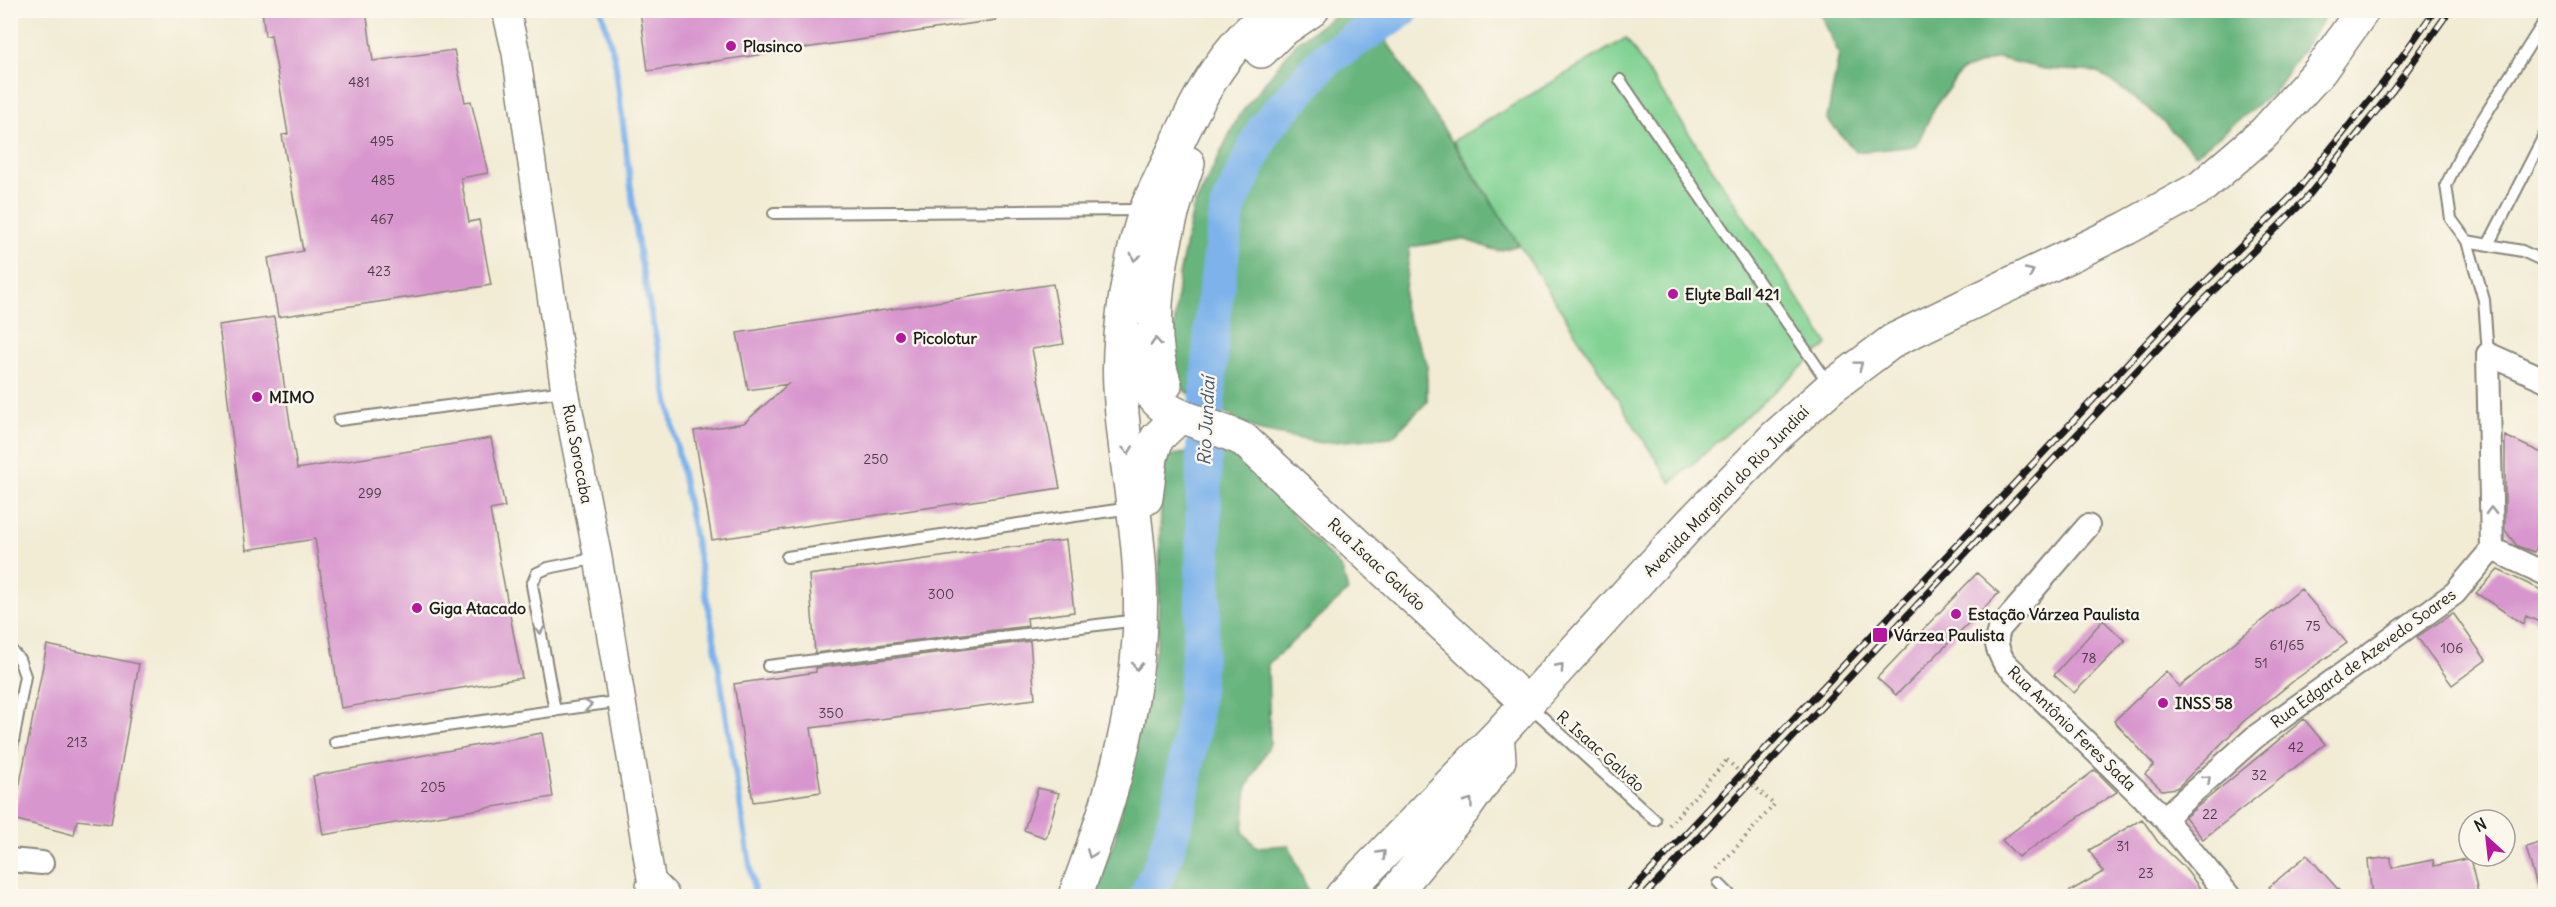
<svg xmlns="http://www.w3.org/2000/svg" width="2556" height="907" font-family="Delius,sans-serif">
<style>
.green{fill:#81d293;stroke:#4e7758;stroke-width:1.5}
.forest{fill:#68b47d;stroke:#42684c;stroke-width:1.5}
.lines{fill:none;stroke-linecap:round;stroke-linejoin:round}
.stream{stroke:#7db2eb;stroke-width:6}
.river{stroke:#7db2eb;stroke-width:36}
.building{fill:#d896ce}
.service-casing{stroke:#878478;stroke-width:14}
.minor-casing{stroke:#878478;stroke-width:26}
.tertiary-casing{stroke:#878478;stroke-width:30}
.primary-casing{stroke:#878478;stroke-width:36}
.path{stroke:#878478;stroke-width:4;stroke-dasharray:1.5 4.5;stroke-linecap:butt}
.service{stroke:#fff;stroke-width:10}
.minor{stroke:#fff;stroke-width:22}
.tertiary{stroke:#fff;stroke-width:27}
.primary{stroke:#fff;stroke-width:33}
.rail-casing{stroke:#1c1c1c;stroke-width:7}
.rail{stroke:#fbf7ec;stroke-width:4.5;stroke-dasharray:14;stroke-linecap:butt}
.path-bridge{stroke:#878478;stroke-width:4;stroke-dasharray:1.5 4.5;stroke-linecap:butt}
.oneway{stroke:#999}
.poi-dot{fill:#b5179e;stroke:#fbf7ec;stroke-width:2}
.labels{text-anchor:middle;dominant-baseline:central;stroke-width:5;stroke-linejoin:round;paint-order:stroke}
.number-label{font-size:14px;fill:#4b3a48}
.poi-label{font-size:16px;font-weight:bold;fill:#1c1c1c;stroke:#fbf7ec;text-anchor:start}
.street-label{font-size:16px;fill:#1c1c1c;stroke:#fbf7ec}
.water-label{font-size:18px;font-style:italic;fill:#43586f;stroke:#fbf7ec}
</style>
<rect width="100%" height="100%" fill="#fbf7ec"/>
<filter id="ink" filterUnits="userSpaceOnUse"><feTurbulence type="fractalNoise" baseFrequency=".0167" numOctaves="2"/><feDisplacementMap in="SourceGraphic" scale="12" xChannelSelector="R" yChannelSelector="G"/><feConvolveMatrix kernelMatrix="1 2 1 2 8 2 1 2 1" color-interpolation-filters="sRGB"/></filter>
<filter id="wash" filterUnits="userSpaceOnUse"><feTurbulence type="fractalNoise" baseFrequency=".008" numOctaves="4" result="noise"/><feDisplacementMap in="SourceGraphic" scale="24" xChannelSelector="R" yChannelSelector="G"/><feGaussianBlur stdDeviation="1.35" result="paint"/><feColorMatrix in="noise" values="0 0 0 0 0 0 0 0 0 0 0 0 0 0 0 0 0 1.4 0 .05"/><feComposite in="paint" operator="in"/></filter>
<g filter="url(#wash)">
<rect width="100%" height="100%" fill="#f2ecd5"/>
<path class="green" d="M1626,38L1828,344L1671,483L1453,141Z"/>
<path class="forest" d="M1341,11H1367L1519,245L1498,251L1463,239L1410,247L1403,306L1427,363V402L1392,437L1321,443L1257,430L1183,390L1172,353L1179,275L1193,209L1238,117L1296,43Z
M1819,11H2329L2273,93L2196,154L2148,108L2098,72L2045,69L1998,58L1961,71L1935,107L1916,146L1856,152L1827,119L1839,54Z
M1224,441L1342,569L1348,591L1268,664L1270,744L1247,787L1243,832L1256,847L1289,845L1308,892L1304,896H1092L1115,839L1158,637L1161,497L1167,456L1186,453Z"/>
<g class="lines">
<path class="stream" d="M601,10L615,60L639,252L712,626L755,896"/>
<path class="river" d="M1147,896L1163,862L1178,811L1193,724L1203,610L1204,451L1213,313L1228,207L1265,128L1326,59L1401,10"/>
</g>
<g id="blocks">
<path class="building" d="M262,10H366L373,61L454,50L465,102L471,101L488,173L461,178L469,222L479,220L491,285L278,317L268,258L303,251L282,135L288,134L271,35L265,36Z
M640,10H995L996,20L648,71Z
M1053,284L1064,344L1032,349L1060,488L712,540L694,431L744,423L788,384L748,390L737,333Z
M274,317L297,469L491,438L505,507L490,510L522,678L341,708L315,539L246,550L219,325Z
M2505,436L2546,455V530L2534,552L2517,546L2505,530Z
M1066,540L1074,612L1027,618L1028,626L815,653L809,575Z
M2498,570L2546,592V625L2526,616L2523,624L2476,593Z
M1977,573L1999,593L1896,695L1877,678Z
M2301,589L2347,643L2296,679L2244,721L2177,788L2162,790L2145,774L2154,765L2114,721L2166,671L2179,687Z
M2453,613L2486,660L2452,685L2417,637Z
M2103,620L2125,641L2074,693L2054,675Z
M1030,641L1035,699L811,728L821,792L753,802L734,684L816,672V668Z
M47,645L139,664L111,824L77,820L74,835L13,819Z
M2304,719L2325,744L2203,839L2185,817Z
M542,733L553,797L323,835L313,776Z
M2095,770L2117,792L2018,857L2002,840Z
M1038,788L1059,793L1046,838L1024,830Z
M2142,819L2158,842L2183,866L2207,897H2060L2103,872L2089,850Z
M2546,841V897H2540L2526,847Z
M2307,855L2345,897H2279L2269,887Z
M2391,857L2392,868L2433,860L2434,866L2470,858L2479,897H2372L2368,860Z"/>
</g>
</g>
<g filter="url(#ink)">
<use href="#blocks" fill-opacity="0" stroke="#878478" stroke-width="1.5"/>
<g class="lines">
<defs>
<path id="service" d="M1620,80L1829,384
M774,213L1143,210
M2467,241L2522,251L2546,262
M2488,245L2546,132
M2488,354L2484,300L2467,241L2451,219L2446,185L2463,150L2546,19
M339,420L565,391
M787,557L1131,508
M10,649L19,659L25,676L10,758
M768,666L1137,620
M1529,705L1655,820
M555,711L532,585L537,573L548,568L598,558
M335,742L622,701
M1719,884L1731,896"/>
<path id="minor" d="M2088,526L2000,628C1994,641 1997,649 2004,662L2164,818L2229,896
M2492,549L2546,574
M2164,818L2255,737L2455,593L2492,549L2488,354L2546,380
M10,860L42,863"/>
<path id="tertiary" d="M506,10L516,53L565,391L598,558L654,896"/>
<path id="primary" d="M1261,51L1280,32L1312,10
M1132,340C1148,425 1178,409 1244,440L1527,703
M1165,385C1142,320 1165,227 1188,163
M1146,498L1151,457L1157,438L1179,417
M653,887L662,896
M1075,896C1109,807 1136,719 1140,622C1144,543 1124,466 1120,387C1117,335 1129,260 1146,210C1153,193 1162,176 1170,159C1195,104 1223,45 1275,10
M1342,896L1498,735L1692,522L1775,437L1831,387L1894,340L2127,228L2200,188L2264,133L2320,71L2363,10
M1392,896L1465,808L1499,760L1498,746"/>
</defs>
<use href="#service" class="service-casing"/>
<use href="#minor" class="minor-casing"/>
<use href="#tertiary" class="tertiary-casing"/>
<use href="#primary" class="primary-casing"/>
<path class="path" d="M1669,825L1727,760
M1717,869L1774,805"/>
<use href="#service" class="service"/>
<use href="#minor" class="minor"/>
<use href="#tertiary" class="tertiary"/>
<use href="#primary" class="primary"/>
<defs>
<path id="rail" d="M1627,896L2182,305L2296,192L2383,83L2435,10
M1644,896L2191,313L2305,200L2393,90L2450,10"/>
</defs>
<use href="#rail" class="rail-casing"/>
<use href="#rail" class="rail"/>
<path class="path-bridge" d="M1727,760L1774,805"/>
</g>
<defs><path id="oneway-chevron" d="M-2-3.5L2.5 0L-2 3.5" fill="none" stroke-width="1.6" stroke-linecap="round" stroke-linejoin="round" transform="scale(1.5)"/></defs>
<g class="oneway">
<use href="#oneway-chevron" transform="translate(1135 257) rotate(104)"/>
<use href="#oneway-chevron" transform="translate(2030 272) rotate(-25)"/>
<use href="#oneway-chevron" transform="translate(1156 342) rotate(-93)"/>
<use href="#oneway-chevron" transform="translate(1859 365) rotate(-37)"/>
<use href="#oneway-chevron" transform="translate(1128 450) rotate(83)"/>
<use href="#oneway-chevron" transform="translate(2491 511) rotate(-91)"/>
<use href="#oneway-chevron" transform="translate(540 630) rotate(80)"/>
<use href="#oneway-chevron" transform="translate(1137 666) rotate(94)"/>
<use href="#oneway-chevron" transform="translate(1560 667) rotate(-48)"/>
<use href="#oneway-chevron" transform="translate(588 705) rotate(-8)"/>
<use href="#oneway-chevron" transform="translate(2207 779) rotate(-42)"/>
<use href="#oneway-chevron" transform="translate(1469 802) rotate(-54)"/>
<use href="#oneway-chevron" transform="translate(1091 854) rotate(111)"/>
<use href="#oneway-chevron" transform="translate(1382 854) rotate(-46)"/>
</g>
</g>
<g class="poi-dot">
<circle cx="731" cy="46" r="6"/>
<circle cx="1673" cy="294" r="6"/>
<circle cx="901" cy="338" r="6"/>
<circle cx="257" cy="397" r="6"/>
<circle cx="417" cy="608" r="6"/>
<circle cx="1956" cy="614" r="6"/>
<rect x="1872" y="627" width="16" height="16" rx="3"/>
<circle cx="2163" cy="703" r="6"/>
</g>
<g class="labels">
<g class="number-label">
<text x="359" y="82">481</text>
<text x="382" y="141">495</text>
<text x="383" y="180">485</text>
<text x="382" y="219">467</text>
<text x="379" y="271">423</text>
<text x="876" y="459">250</text>
<text x="370" y="493">299</text>
<text x="941" y="594">300</text>
<text x="2313" y="626">75</text>
<text x="2287" y="645">61/65</text>
<text x="2452" y="648">106</text>
<text x="2089" y="658">78</text>
<text x="2261" y="663">51</text>
<text x="831" y="713">350</text>
<text x="77" y="742">213</text>
<text x="2296" y="747">42</text>
<text x="2259" y="775">32</text>
<text x="433" y="787">205</text>
<text x="2210" y="814">22</text>
<text x="2123" y="846">31</text>
<text x="2146" y="873">23</text>
</g>
<g class="poi-label">
<text x="743" y="46">Plasinco</text>
<text x="1685" y="294">Elyte Ball 421</text>
<text x="913" y="338">Picolotur</text>
<text x="269" y="397">MIMO</text>
<text x="429" y="608">Giga Atacado</text>
<text x="1968" y="614">Estação Várzea Paulista</text>
<text x="1894" y="635">Várzea Paulista</text>
<text x="2175" y="703">INSS 58</text>
</g>
<g class="street-label">
<text transform="translate(578 454) rotate(79)">Rua Sorocaba</text>
<text transform="translate(1726 491) rotate(-46)">Avenida Marginal do Rio Jundiaí</text>
<text transform="translate(1377 564) rotate(43)">Rua Isaac Galvão</text>
<text transform="translate(2363 658) rotate(-36)">Rua Edgard de Azevedo Soares</text>
<text transform="translate(2072 728) rotate(44)">Rua Antônio Feres Sada</text>
<text transform="translate(1601 751) rotate(42)">R. Isaac Galvão</text>
</g>
<g class="water-label">
<text transform="translate(1206 421) rotate(-87)">Rio Jundiaí</text>
</g>
</g>
<rect width="2556" height="907" fill="none" stroke="#fbf7ec" stroke-width="36"/>
<g transform="translate(2487 838) rotate(333)"><circle r="28" fill="#fbf7ec" stroke="#a29f99" stroke-width="1.5"/>
<path d="M0-4.5L10 22L0 15L-10 22Z" fill="#b5179e"/>
<text y="-9" font-size="16" font-weight="bold" text-anchor="middle" fill="#1c1c1c">N</text>
</g>
</svg>
